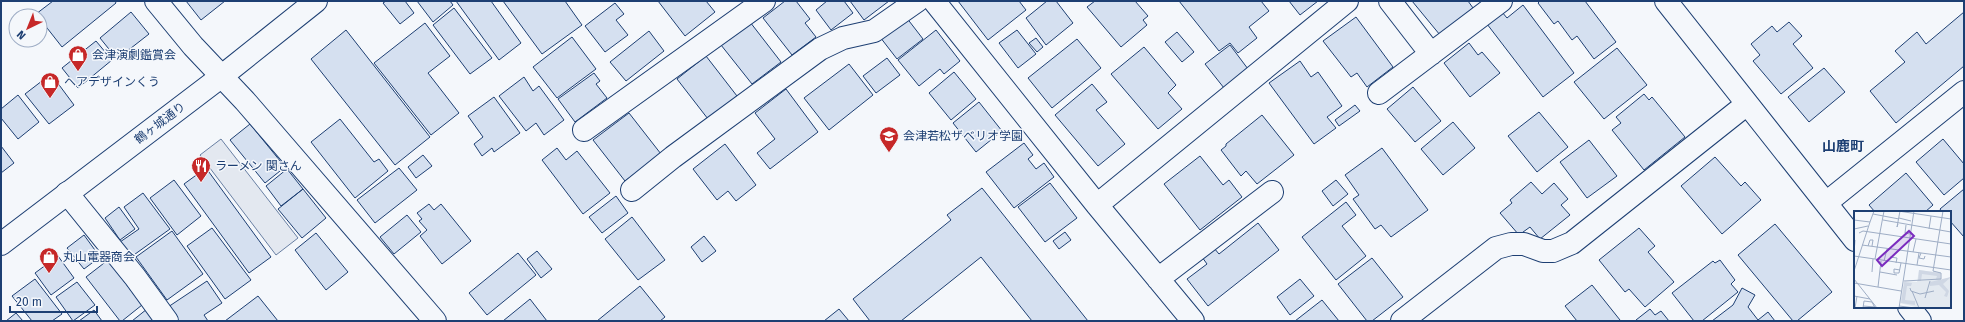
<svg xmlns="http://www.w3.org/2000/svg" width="1965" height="322" font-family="'Fira Sans','Noto Sans JP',sans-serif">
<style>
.parking{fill:#e3e8f0;stroke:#687fa3}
.building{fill:#d5e0f0;stroke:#1d3f73}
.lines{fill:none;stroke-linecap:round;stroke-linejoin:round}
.minor-casing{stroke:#1d3f73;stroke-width:24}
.highway-casing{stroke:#1d3f73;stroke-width:24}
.minor{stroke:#f4f7fb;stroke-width:22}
.highway{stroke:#f4f7fb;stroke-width:22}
.labels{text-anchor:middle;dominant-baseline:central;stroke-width:3;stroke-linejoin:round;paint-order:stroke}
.poi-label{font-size:12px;fill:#1d3f73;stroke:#f4f7fb;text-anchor:start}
.street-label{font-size:12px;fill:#1d3f73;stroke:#f4f7fb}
.quarter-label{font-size:14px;font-weight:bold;fill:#1d3f73;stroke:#f4f7fb}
.inset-road{fill:none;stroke:#9eadc5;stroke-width:1}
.view{fill:#7b2cbf;fill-opacity:0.15;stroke:#7b2cbf;stroke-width:2}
.inset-edge{fill:none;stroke:#1d3f73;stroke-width:2}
</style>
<rect width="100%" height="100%" fill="#f4f7fb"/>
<path class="parking" d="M221,139L298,238L276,255L200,155Z"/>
<path class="building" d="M53,1H115L116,3L62,47L40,19V16L36,14Z
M186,1H225L201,20Z
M386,1H405L414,13L400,24L383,3Z
M417,1H450L453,5L433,22Z
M456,1H491L521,43L499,60Z
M503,1H565L582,25L542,54Z
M658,1H706L715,12L685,36Z
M785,1H796L810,19L805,23L816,37L792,55L763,18Z
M827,1H844L853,13L831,30L816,10Z
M850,1H889L864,20Z
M958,1H1019L1026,10L988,40Z
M1047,1H1056L1073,23L1046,45L1026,18Z
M1095,1H1135L1148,16L1143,20L1147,25L1121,47L1087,7Z
M1179,1H1261L1269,11L1249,27L1257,38L1238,53L1230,43L1219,51Z
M1289,1H1318L1300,15Z
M1412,1H1468L1473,8L1440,35Z
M1540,1H1585L1616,42L1594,59L1577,36L1572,40L1558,21L1554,24L1538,3Z
M615,3L624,14L616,20L628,35L605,52L585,26Z
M1523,5L1574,73L1543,97L1487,24L1502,12L1507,18Z
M454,8L492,58L470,74L433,25Z
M131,12L149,34L117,59L100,38Z
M1964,12V66L1896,123L1870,91L1905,62L1895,51L1917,32L1926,44Z
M906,17L923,39L897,59L880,37Z
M1356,17L1393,67L1367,87L1357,73L1351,77L1323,41Z
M750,22L781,62L752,84L721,45Z
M1789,22L1802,36L1793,44L1813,68L1781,94L1753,61L1760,55L1751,44L1772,26L1777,32Z
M425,23L450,56L428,73L459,113L431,135L374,63Z
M346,30L430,137L395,165L311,59Z
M936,30L960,61L944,74L940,69L919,86L898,60Z
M1017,30L1036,54L1018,68L999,43Z
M649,31L664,51L626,81L610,62Z
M1177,32L1194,52L1182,62L1165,42Z
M572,37L596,69L557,98L533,67Z
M1036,38L1043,47L1037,52L1029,43Z
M1077,39L1101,68L1052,108L1028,78Z
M96,41L112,60L78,88L62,68Z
M1469,43L1478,55L1482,52L1500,73L1470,97L1444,63Z
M1230,45L1248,69L1224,88L1205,64Z
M1144,47L1176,85L1168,93L1182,109L1158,129L1111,74Z
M1617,48L1647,85L1604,119L1574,82Z
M706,56L737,96L708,119L677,79Z
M887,58L900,75L876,93L863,76Z
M1300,61L1311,77L1318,72L1342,106L1327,117L1336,128L1314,144L1269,83Z
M849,64L873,95L829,130L804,98Z
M1824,68L1845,92L1809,122L1788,97Z
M954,72L976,99L951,120L929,93Z
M594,73L600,81L596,84L607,98L575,122L558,99Z
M51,74L74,105L49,124L25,94Z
M524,77L533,91L539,86L564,120L544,135L536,123L526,131L499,96Z
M1092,84L1107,102L1096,110L1125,144L1098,166L1055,115Z
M1413,87L1441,121L1415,142L1387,109Z
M786,89L818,132L770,169L757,153L775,139L755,113Z
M1644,94L1649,100L1652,97L1685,137L1644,170L1612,130L1621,123L1616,117Z
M18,95L39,122L18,139L1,118V109Z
M494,97L520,133L494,152L492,148L482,156L474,144L483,137L468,116Z
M979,102L1002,131L976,152L953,123Z
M1355,105L1360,111L1339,126L1335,120Z
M1539,112L1568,147L1537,172L1508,136Z
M629,113L661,154L625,181L593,140Z
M1262,115L1294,155L1257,184L1246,171L1241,176L1221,150L1226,146V144Z
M340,119L374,162L379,159L388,171L355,198L311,142Z
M1453,122L1475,148L1443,175L1421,149Z
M250,124L285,167L265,183L230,140Z
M1943,139L1964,164V178L1944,195L1916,162Z
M1589,140L1617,176L1587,198L1560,162Z
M1024,143L1033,155L1028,159L1036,169L1044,163L1054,177L1014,208L986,172Z
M725,144L756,185L736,201L728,191L717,200L693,169Z
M1,146L14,163L1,173Z
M557,148L566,160L577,151L610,193L583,214L542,160Z
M1382,148L1428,210L1391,237L1381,225L1375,229L1353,199L1359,195L1345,175Z
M423,155L432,166L416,178L408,167Z
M1200,156L1223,185L1229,180L1242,197L1200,230L1164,184Z
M1715,157L1741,186L1745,182L1761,200L1722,234L1681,186Z
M206,168L271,257L249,273L184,184Z
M399,168L417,190L375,223L357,200Z
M287,169L303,189L281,206L266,186Z
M1906,173L1933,205L1925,212H1875L1869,205Z
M174,180L201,216L177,235L150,198Z
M1336,180L1348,194L1333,206L1322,191Z
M1531,182L1542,194L1554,183L1568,199L1561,205L1570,215L1540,239L1530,227L1519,235L1500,213L1512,203L1510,200Z
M1050,183L1077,218L1045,242L1018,207Z
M982,188L1088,321H1032L981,257L901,321H870L853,299L951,220L947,215Z
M303,189L326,218L302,238L278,209Z
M1964,189V237L1950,221V212H1942L1940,209Z
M143,193L170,229L131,257L120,242L139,229L124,207Z
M616,196L628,213L602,233L589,217Z
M1346,202L1356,215L1342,226L1366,256L1336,280L1302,237Z
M429,204L434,210L441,204L471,241L442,264L420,236L427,230L419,221L422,219L417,213Z
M119,207L135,229L120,240L105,218Z
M407,215L421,232L394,254L380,237Z
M632,217L665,260L638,280L605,239Z
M1258,223L1279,250L1208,306L1187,279L1207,264L1202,257L1214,248L1219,254Z
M1775,224L1832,292L1797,321H1793L1738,255Z
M212,228L251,280L225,299L187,246Z
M1639,228L1655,246L1648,252L1674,282L1645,307L1629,289L1625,292L1599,260Z
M172,231L203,274L167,300L136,257Z
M1065,232L1071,240L1059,249L1053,241Z
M316,233L348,272L326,290L295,250Z
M84,235L100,257L84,269L67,248Z
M704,236L716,251L702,262L691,247Z
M537,251L552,269L541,278L527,259Z
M518,253L536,275L487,315L469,293Z
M58,256L74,278L51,295L35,273Z
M1372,258L1403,297L1372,321H1367L1338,284Z
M108,260L142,305L122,321H120L86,277Z
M1720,260L1735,280L1731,284L1738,292L1702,321H1694L1672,293L1713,261L1715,263Z
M35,279L62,314L52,321H32L12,296Z
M1300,279L1314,296L1290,315L1277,297Z
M207,281L222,303L204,315L208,321H178L168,307Z
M77,282L95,305L73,321L56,297Z
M1592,285L1620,320L1619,321H1577L1565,306Z
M640,286L665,317L660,321H597Z
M1742,288L1755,295L1748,307L1758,320L1768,312L1775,321H1712L1733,305Z
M258,296L278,321H225Z
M530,299L547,321H503Z
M1322,300L1339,321H1295Z
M147,309L156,321H132Z
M839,309L849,321H824Z
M1650,309L1655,315L1661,311L1669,321H1637L1636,320Z
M94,310L102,321H79Z
M16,313L23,321H6Z"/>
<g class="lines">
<defs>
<path id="minor" d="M156,1L193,46L245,101L435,321
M934,1L1097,205L1193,321
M1390,1L1431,54
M1666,1L1855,240
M1379,93L1501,1
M584,130L764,1
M632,190L673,157L820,49L843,38L874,31L917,1
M67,193L135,277L167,321
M1826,203L1964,92
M1097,205L1347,1
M1158,279L1272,192
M1909,307L1920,321
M1402,321L1496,248L1511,244H1524L1543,251H1553L1572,243L1747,104"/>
<path id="highway" d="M1,244L222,76L316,1"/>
</defs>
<use href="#minor" class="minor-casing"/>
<use href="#highway" class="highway-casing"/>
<use href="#minor" class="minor"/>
<use href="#highway" class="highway"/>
</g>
<defs>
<symbol id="shop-pin" viewBox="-11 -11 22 30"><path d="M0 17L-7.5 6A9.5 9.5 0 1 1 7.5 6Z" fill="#c62828" stroke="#f4f7fb"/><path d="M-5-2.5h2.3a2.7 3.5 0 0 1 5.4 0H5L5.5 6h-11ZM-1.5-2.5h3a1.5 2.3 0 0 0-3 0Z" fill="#fff"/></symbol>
<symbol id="school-pin" viewBox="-11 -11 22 30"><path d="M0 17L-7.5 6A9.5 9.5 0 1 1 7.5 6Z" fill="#c62828" stroke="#f4f7fb"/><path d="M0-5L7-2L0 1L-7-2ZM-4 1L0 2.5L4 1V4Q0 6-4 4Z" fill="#fff"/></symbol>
<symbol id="restaurant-pin" viewBox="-11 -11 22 30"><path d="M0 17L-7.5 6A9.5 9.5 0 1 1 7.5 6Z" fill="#c62828" stroke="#f4f7fb"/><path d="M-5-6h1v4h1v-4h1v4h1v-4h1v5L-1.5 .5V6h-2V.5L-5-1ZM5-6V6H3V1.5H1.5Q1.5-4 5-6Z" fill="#fff"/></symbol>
</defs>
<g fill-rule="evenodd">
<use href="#shop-pin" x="67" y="44" width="22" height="30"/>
<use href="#shop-pin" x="39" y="71" width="22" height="30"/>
<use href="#school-pin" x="878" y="125" width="22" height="30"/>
<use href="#restaurant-pin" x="190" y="155" width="22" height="30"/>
<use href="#shop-pin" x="38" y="246" width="22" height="30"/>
</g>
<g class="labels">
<g class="poi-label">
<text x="92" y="55">会津演劇鑑賞会</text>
<text x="64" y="82">ヘアデザインくう</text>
<text x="903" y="136">会津若松ザベリオ学園</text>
<text x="215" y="166">ラーメン 関さん</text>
<text x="63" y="257">丸山電器商会</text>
</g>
<g class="street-label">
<text transform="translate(160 123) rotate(-37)">鶴ヶ城通り</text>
</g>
<g class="quarter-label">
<text x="1843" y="146">山鹿町</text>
</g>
</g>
<g transform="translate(1854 211)">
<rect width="97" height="97" fill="#f4f7fb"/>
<path d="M65,59L87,62V69L97,66V97H65L46,92L51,70L63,71Z" fill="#e3e9f0"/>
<path d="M65,59L86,62V68H82L83,65L68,63L67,70H64ZM97,66L89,73L95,80L93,86L90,85L92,81L85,74L76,75V71ZM50,71L58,72L57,75H53L51,89L61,90V94L47,92Z" fill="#cfd7e4"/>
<path class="inset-road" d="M44,0L97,8M19,3L45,8M45,7L57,10M0,9L16,11L20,0M29,9L97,21M44,13L43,16L46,0M52,14L51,22L56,23M0,18L14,15M75,18L77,5M5,22L9,20L97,33M8,34L97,46M14,35L16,29H19L18,35M59,41L62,28M0,42L1,29M67,42L65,47L70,48L71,45M0,45L97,59M36,46L43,47L42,52M21,48L30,0M30,50L33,38M63,54L65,42M46,59L40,58V62H45L47,52M0,60L16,11M18,61L19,48M26,61L43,64M0,68L23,97M50,70L87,68V62L79,60L89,0M0,72L47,80M24,76L27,50M56,77L57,80L66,83L80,80M58,80L65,97M0,85L16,88M71,87L76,70M9,95L21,96M45,95L61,97M1,97L3,85M9,97L10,90L18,91L21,97M45,97L60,0"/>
<path class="view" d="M55,20L60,25L28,55L23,49Z"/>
<rect width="97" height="97" class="inset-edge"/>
</g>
<rect width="1965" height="322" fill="none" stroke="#1d3f73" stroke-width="4"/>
<g transform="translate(28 28) rotate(223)"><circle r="19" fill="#f4f7fb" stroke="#9eadc5"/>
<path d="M0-3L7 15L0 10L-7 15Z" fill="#c62828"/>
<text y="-6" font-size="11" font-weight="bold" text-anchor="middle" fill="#1d3f73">N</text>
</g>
<path d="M10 306v6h87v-6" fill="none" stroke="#1d3f73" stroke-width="2"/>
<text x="16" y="306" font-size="12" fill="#1d3f73" stroke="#f4f7fb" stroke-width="3" paint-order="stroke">20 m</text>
</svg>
